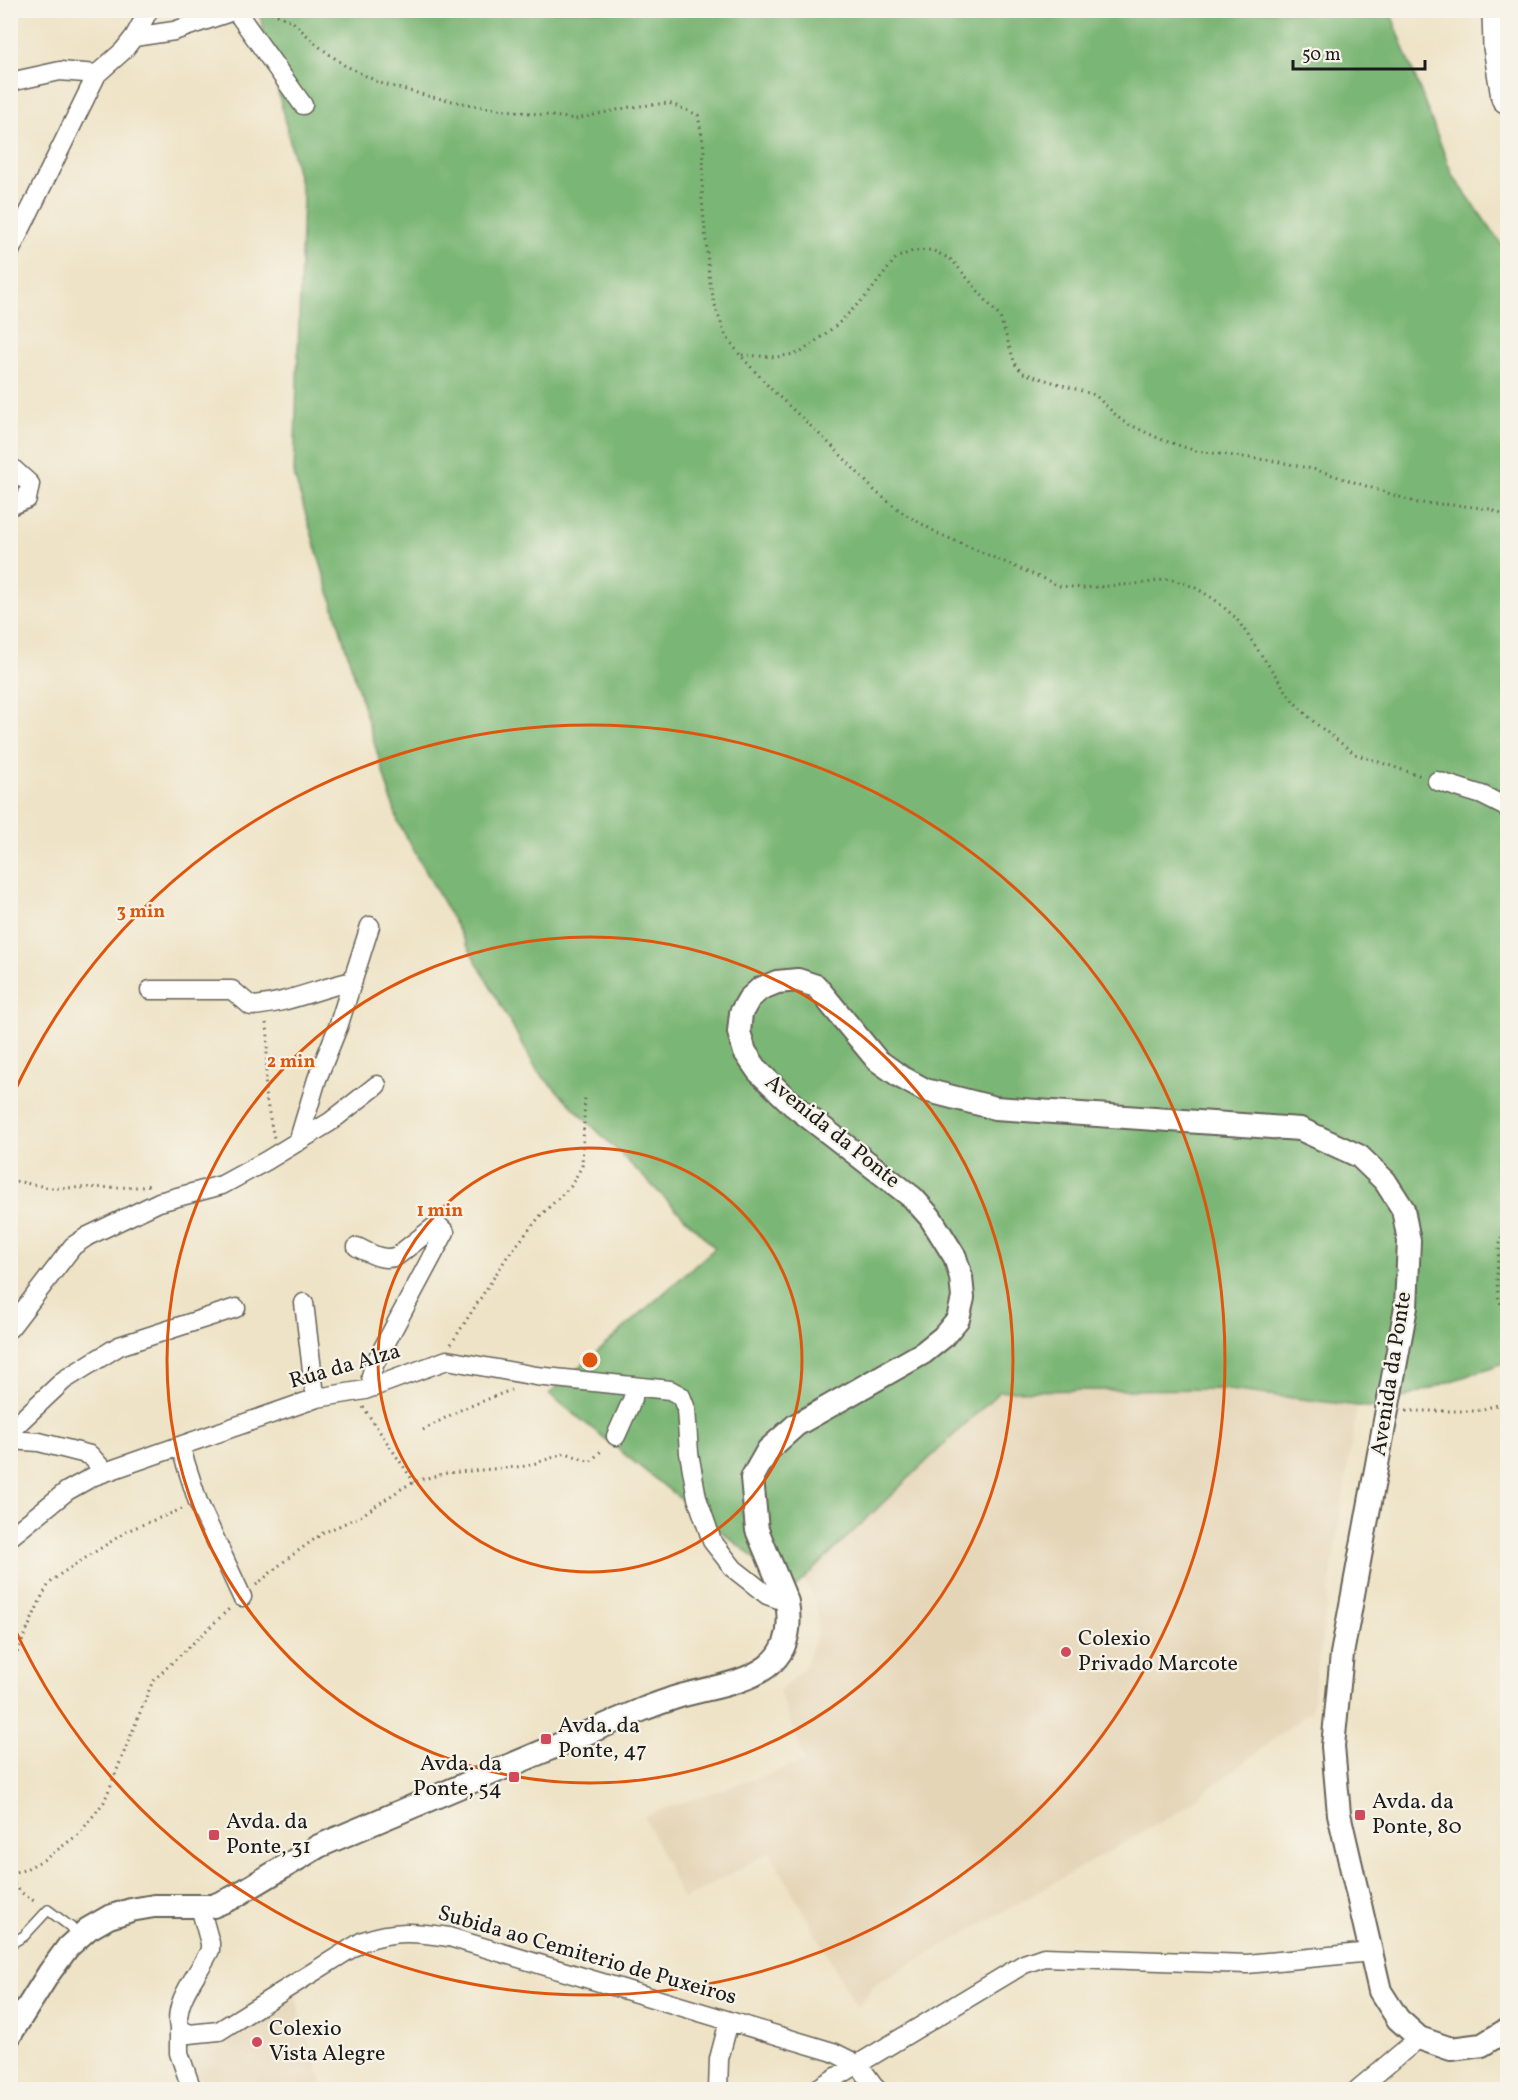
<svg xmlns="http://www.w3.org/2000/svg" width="1518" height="2100" font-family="Vollkorn,serif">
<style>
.built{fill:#e5d5b7}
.forest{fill:#7ab674;stroke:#4b6948;stroke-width:1.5}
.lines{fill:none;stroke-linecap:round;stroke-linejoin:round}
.service-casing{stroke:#666258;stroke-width:12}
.minor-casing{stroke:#666258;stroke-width:21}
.tertiary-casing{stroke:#666258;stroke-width:26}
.motorway-casing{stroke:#666258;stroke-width:36}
.path{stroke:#666258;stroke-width:3;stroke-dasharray:1.5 4.5;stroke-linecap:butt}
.service{stroke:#fff;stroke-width:9}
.minor{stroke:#fff;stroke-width:18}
.tertiary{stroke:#fff;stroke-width:22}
.motorway{stroke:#fff;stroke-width:33}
.ring{fill:none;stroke:#de560d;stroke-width:3}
.poi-dot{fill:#d1495b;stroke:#f7f3e8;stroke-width:2}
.labels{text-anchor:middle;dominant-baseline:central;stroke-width:4.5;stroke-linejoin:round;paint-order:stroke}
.street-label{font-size:22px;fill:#1c1c1c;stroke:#f7f3e8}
.poi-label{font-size:22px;fill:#1c1c1c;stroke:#f7f3e8;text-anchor:start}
.centre{fill:#de560d;stroke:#f7f3e8;stroke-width:3}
.ring-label{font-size:18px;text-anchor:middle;font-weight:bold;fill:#de560d;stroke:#f7f3e8;stroke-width:4.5;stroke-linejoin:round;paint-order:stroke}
</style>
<rect width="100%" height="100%" fill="#f7f3e8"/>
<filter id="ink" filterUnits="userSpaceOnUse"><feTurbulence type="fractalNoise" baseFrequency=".0167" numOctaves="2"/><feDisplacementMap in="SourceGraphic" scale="12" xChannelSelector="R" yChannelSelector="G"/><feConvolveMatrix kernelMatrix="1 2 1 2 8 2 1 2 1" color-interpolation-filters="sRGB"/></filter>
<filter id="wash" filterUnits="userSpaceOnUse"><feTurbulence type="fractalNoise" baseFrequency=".008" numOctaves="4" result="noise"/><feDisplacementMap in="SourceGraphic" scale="24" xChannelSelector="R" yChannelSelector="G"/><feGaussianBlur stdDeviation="1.35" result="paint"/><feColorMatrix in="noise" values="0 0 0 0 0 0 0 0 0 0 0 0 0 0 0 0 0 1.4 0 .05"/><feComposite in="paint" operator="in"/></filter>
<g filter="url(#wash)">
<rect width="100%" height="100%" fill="#eee3c6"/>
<path class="built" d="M1039,1306L1361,1379L1311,1711L1180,1811L874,1985L857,2008L770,1852L683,1900L644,1816L805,1762L779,1691L805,1667L817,1636L818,1614L812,1592L787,1561Z
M295,1996L324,2089H195L183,2049L190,2043L220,2040L240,2031Z"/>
<path class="forest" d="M259,11H1390L1452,174L1507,252V1362L1374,1408L1221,1389L1000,1391L793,1589L549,1394L715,1248L538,1072L398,822L294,475L303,197Z"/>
</g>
<g filter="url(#ink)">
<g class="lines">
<defs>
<path id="service" d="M10,1944L24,1936L48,1910L80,1934"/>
<path id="minor" d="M236,11L303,105
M134,37L174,31L236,10
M10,82L60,71L97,74
M10,251L97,74L123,51L134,37L149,10
M10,466L30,484L27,499L10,506
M1437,781L1482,795L1508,808
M150,990H232L251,1006C286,1004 319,988 353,981
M298,1142L317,1079L338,1027L370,926
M357,1247C370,1253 383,1262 397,1256L434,1227L439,1226L445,1232L374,1365L371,1376L374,1387
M304,1303L314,1387L317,1398
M10,1328L73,1246L88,1236L159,1202L222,1185L266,1161L330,1122L377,1085
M10,1431L64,1380L119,1346L236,1308
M616,1436L633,1398L634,1386
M10,1440L39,1442L90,1455L105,1472
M180,1446L198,1502L242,1597
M10,1537L67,1491L94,1476L317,1398L365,1390L447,1360L536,1376L670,1390L681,1396L686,1409L689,1453L697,1498L712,1541L734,1569L767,1595L787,1602
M200,1907L210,1943V1950C199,1974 173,2000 179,2028L189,2034L219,2031L363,1941C396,1930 415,1932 449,1937L833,2052L859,2065L877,2090
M179,2028V2053L192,2090
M718,2090L719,2059L729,2021
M815,2090L1024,1964L1044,1957L1247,1964L1371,1952
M1357,2090L1419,2038"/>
<path id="tertiary" d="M10,2035L49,1973L68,1947L88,1929L109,1917L131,1910L154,1906H213L232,1898L319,1846L646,1708C657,1704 667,1700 677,1697C732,1681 800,1680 787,1602L757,1530L752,1478L768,1450L796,1425L923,1353L943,1337L958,1319L963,1298L961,1277L955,1257L930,1217L913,1198L793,1105L758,1071L745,1052L739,1032L741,1013L749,999L760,989L777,982L798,980L816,986L877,1060L901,1077L925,1090L995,1108L1300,1129L1359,1156L1385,1181L1403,1209L1409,1241L1406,1307L1342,1654L1333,1746L1339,1814L1380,1991L1398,2019L1419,2038L1451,2049L1482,2045L1508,2029"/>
<path id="motorway" d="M1499,10L1500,47L1508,97"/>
</defs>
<use href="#service" class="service-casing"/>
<use href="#minor" class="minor-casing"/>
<use href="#tertiary" class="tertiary-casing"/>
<use href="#motorway" class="motorway-casing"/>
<path class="path" d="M266,10L292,21L317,45L344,65L380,83L432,97L483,107L576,119L630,107L669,103L698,115L704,148L702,199L710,284L716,309L726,336L740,355L772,390L834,448L876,492L903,513L939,534L1060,586L1084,588L1146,583L1170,579L1194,587L1214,599L1236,618L1293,701L1315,723L1355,754L1421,776
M742,355L776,357L800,353L838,324L869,293L896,258L913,251L932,250L952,260L1000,317L1015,364L1023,373L1095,395L1122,421L1160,439L1196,451L1275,461L1317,470L1418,503L1457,505L1490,509L1508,517
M266,1023L268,1033L265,1093L274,1138
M10,1180L51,1188L141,1187L150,1185
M1508,1214C1499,1237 1494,1275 1499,1299C1501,1306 1505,1314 1508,1321
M451,1344L507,1257L541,1215L571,1186L582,1166L585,1097
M363,1407L414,1482
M1406,1411H1476L1508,1402
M423,1430L458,1411L511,1390
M256,1585L287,1559L323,1533L359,1517L404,1487L419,1480L447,1473L527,1466L566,1453L590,1462L603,1449
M10,1669L42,1596L49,1584L59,1575L129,1530L182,1509
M10,1873L24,1870L45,1859L79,1834L104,1802L152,1683L158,1676L229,1609
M10,1880L22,1893L37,1903"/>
<use href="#service" class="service"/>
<use href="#minor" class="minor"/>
<use href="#tertiary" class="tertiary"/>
<use href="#motorway" class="motorway"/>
</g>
</g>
<g class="ring">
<circle cx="590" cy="1360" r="212"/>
<circle cx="590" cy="1360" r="423"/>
<path d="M12 1097A635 635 0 1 1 12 1623"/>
</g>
<g class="poi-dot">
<circle cx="1066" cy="1652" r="6"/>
<rect x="540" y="1733" width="12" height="12" rx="3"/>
<rect x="508" y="1771" width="12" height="12" rx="3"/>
<rect x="1354" y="1809" width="12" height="12" rx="3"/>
<rect x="208" y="1829" width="12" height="12" rx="3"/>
<circle cx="257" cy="2042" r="6"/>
</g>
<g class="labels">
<g class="street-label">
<text transform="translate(832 1132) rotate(39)">Avenida da Ponte</text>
<text transform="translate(345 1367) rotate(-16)">Rúa da Alza</text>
<text transform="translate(1392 1374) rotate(-81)">Avenida da Ponte</text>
<text transform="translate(587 1956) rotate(16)">Subida ao Cemiterio de Puxeiros</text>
</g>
<g class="poi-label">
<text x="1078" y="1639">Colexio<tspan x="1078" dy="25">Privado Marcote</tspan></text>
<text x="558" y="1726">Avda. da<tspan x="558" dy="25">Ponte, 47</tspan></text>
<text x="502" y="1764" text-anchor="end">Avda. da<tspan x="502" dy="25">Ponte, 54</tspan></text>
<text x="1372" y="1802">Avda. da<tspan x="1372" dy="25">Ponte, 80</tspan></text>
<text x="226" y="1822">Avda. da<tspan x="226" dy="25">Ponte, 31</tspan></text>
<text x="269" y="2029">Colexio<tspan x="269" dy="25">Vista Alegre</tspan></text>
</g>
</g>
<circle cx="590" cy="1360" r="9" class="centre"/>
<g class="ring-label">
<text x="141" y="917">3 min</text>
<text x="291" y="1067">2 min</text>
<text x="440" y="1216">1 min</text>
</g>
<rect width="1518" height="2100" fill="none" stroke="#f7f3e8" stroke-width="36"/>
<path d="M1293 60v9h132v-9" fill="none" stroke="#1c1c1c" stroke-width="3"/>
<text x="1302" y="60" font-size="18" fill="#1c1c1c" stroke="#f7f3e8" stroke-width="4.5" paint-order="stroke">50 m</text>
</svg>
